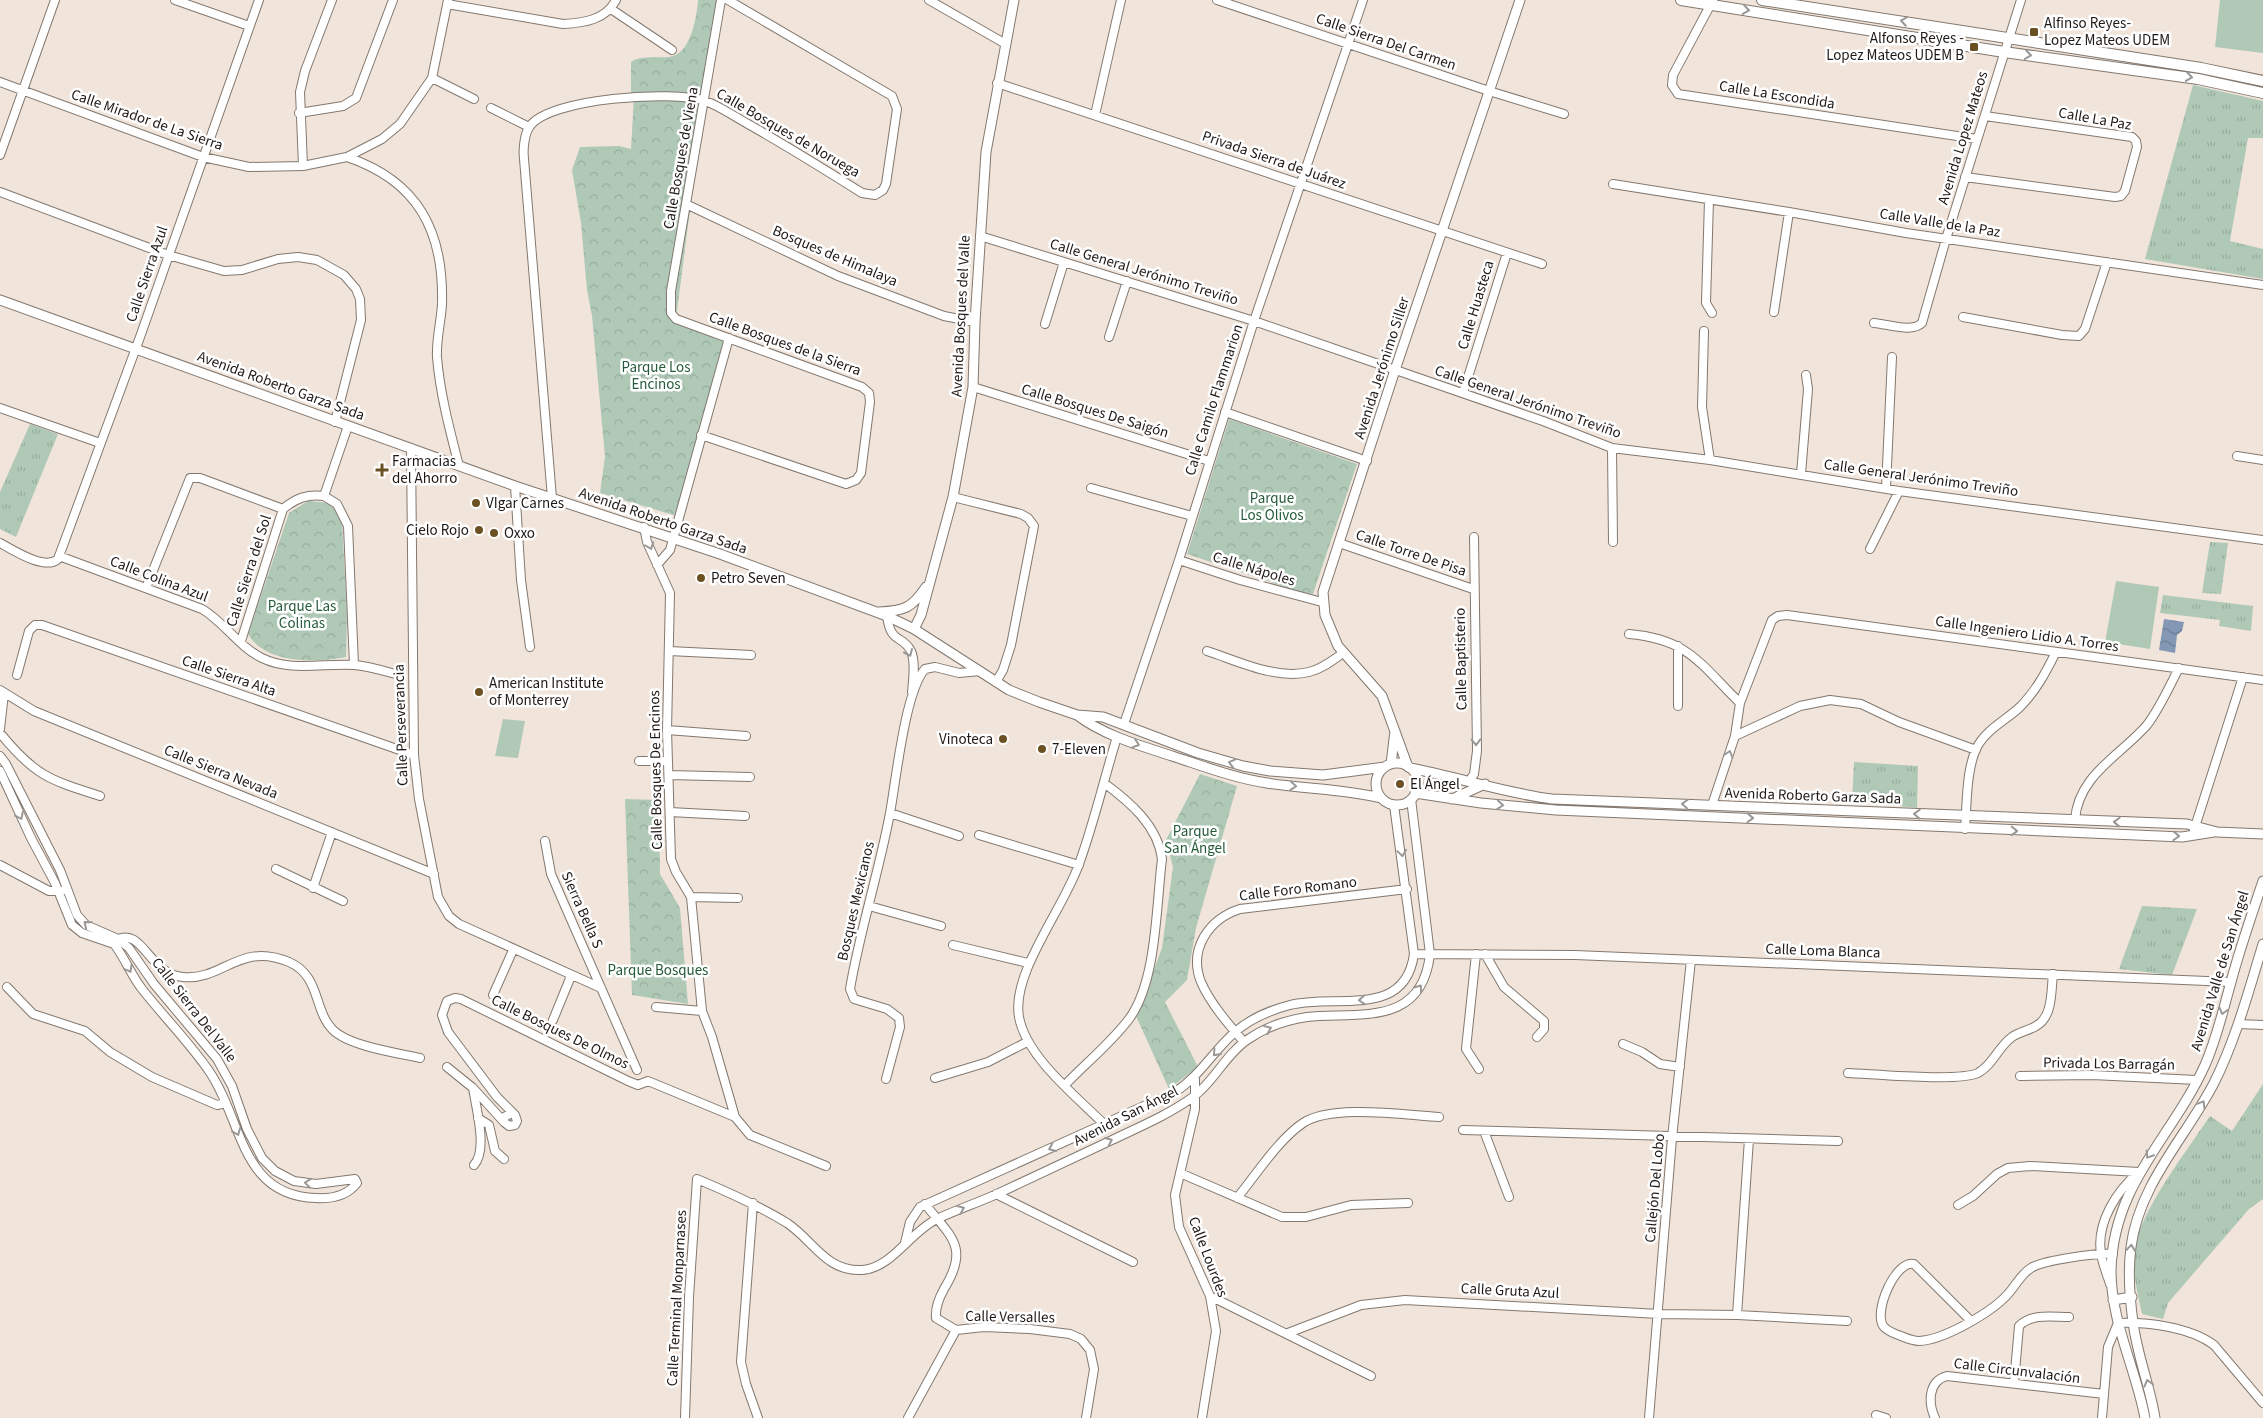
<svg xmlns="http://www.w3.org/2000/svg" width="2263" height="1418" font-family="'Source Sans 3',sans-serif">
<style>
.grass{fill:url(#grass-tufts)}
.park{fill:url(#park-crowns)}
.pitch{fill:#b0c9b7}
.water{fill:url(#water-waves)}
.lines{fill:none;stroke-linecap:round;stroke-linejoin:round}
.minor-casing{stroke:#83786f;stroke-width:10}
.tertiary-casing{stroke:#83786f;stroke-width:11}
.secondary-casing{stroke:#83786f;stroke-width:12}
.minor{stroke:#fff;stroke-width:8}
.tertiary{stroke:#fff;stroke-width:9}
.secondary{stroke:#fff;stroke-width:10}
.oneway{stroke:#9a9896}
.poi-dot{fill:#6b5122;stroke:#fff;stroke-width:2}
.labels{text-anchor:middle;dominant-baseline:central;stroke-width:5;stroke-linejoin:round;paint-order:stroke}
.poi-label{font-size:15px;fill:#1e1916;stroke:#fff;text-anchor:start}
.street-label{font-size:15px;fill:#1e1916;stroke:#fff}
.park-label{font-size:15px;fill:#265b39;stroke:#fff}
</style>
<defs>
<pattern id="grass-tufts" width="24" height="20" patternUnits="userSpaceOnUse" patternTransform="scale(1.25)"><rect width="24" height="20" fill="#b0c9b7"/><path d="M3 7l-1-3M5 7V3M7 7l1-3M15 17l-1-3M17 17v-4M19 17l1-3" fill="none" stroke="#97ac9d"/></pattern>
<pattern id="park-crowns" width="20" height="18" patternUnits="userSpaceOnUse" patternTransform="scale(1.25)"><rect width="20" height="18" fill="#b0c9b7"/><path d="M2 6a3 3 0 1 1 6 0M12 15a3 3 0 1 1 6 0" fill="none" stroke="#97ac9d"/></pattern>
<pattern id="water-waves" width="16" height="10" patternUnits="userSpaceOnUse" patternTransform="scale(1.25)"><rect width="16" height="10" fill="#8498b6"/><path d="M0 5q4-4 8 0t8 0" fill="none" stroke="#6b7b93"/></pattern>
</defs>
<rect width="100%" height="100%" fill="#f1e5db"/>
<path class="grass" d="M2193,85L2263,101V138H2248L2230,241L2263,249V279L2145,259Z
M30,424L58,434L16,537L0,529V492Z
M2210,542L2228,543L2221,594L2202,593Z
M2163,595L2253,606L2251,631L2219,626L2220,620L2160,613Z
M1854,762L1918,766L1917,808L1852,801Z
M2142,906L2197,909L2172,975L2119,969Z
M2263,1084V1199L2249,1209L2168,1303L2163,1319L2142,1314C2137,1290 2130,1266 2136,1242C2145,1205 2188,1149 2210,1116L2232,1131Z"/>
<path class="park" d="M698,0H717L701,94L631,93V62C637,57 645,58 653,57C660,57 668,58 673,56C691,51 697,16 698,0Z
M634,96L704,101L676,319L729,338L680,517L600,493L605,457L592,316L587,290L581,223L572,170L580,147L619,146L631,149Z
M1229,419L1357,464L1313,594L1300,592L1187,554Z
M308,501L330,503L342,521L347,614L346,657C317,663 265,664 248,634L289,513Z
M1200,774L1237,786L1196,928L1187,980L1165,1002L1198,1067L1169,1089L1136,1016L1162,948L1173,867L1166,840Z
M625,799L659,800L660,874L680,908L688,1004L632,995Z"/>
<path class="pitch" d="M2220,0H2263V53L2215,47Z
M2116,581L2159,587L2150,649L2105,642Z
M503,719L525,721L518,758L495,756Z"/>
<path class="water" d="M2164,619L2184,622L2182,631L2177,635L2175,653L2159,650Z"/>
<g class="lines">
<defs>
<path id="minor" d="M175,0L249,26
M929,0L1004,43
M1217,0L1489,91L1564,114
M1713,0L1673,75L1672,85L1678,94L1977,139
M447,4L563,24C583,23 606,20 616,0
M611,9L672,50
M432,78L474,99
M0,82L203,157L249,167L303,166L347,157L382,139L400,124L432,78L448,0
M997,83L1542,264
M491,108L529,127
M299,113L343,106L356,98L393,0
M1095,115L1121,0
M0,155L55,0
M347,157C418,181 444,231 442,304C441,322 436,340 437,357C440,394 450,431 459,466
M303,166L300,92L305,71L332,0
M1965,177L2115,197L2121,196L2125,191L2137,147L2136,141L2132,137L1985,116
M1613,184L1789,212L1906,233L2263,285
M0,192L168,255L224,271L242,270L278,259L298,257L317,260L344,275L356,289L360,299L361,320L335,422
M1709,200L1706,303L1712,313
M688,205L838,276L944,316L975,322
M980,236L1254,321L1543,421L1612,448L1710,460L1899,491L2263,540
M1774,312L1789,212
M1963,317L2062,335L2079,336L2085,329L2107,262
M1874,323C1887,324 1912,333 1922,323L1946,239L2021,0
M1045,324L1064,262
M1704,331L1702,407L1710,460
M1109,337L1127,281
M973,387L1209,461
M1463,393L1507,253
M0,408L100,443
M1225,412L1367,461
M348,426L324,496L337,504L348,526L354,665
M701,435L846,484L856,480L861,473L870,402L869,393L862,387L676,319L671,313V291L721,0
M411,448L414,755L419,799L438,897L449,916L459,924L601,988
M1612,448L1613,542
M2237,456L2263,460
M1801,474L1808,389L1806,375
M515,486L521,580L530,647
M1091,488L1192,516
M1886,488L1892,357
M953,497L1021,514L1028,518L1034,526L1011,645L1003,670L996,682
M552,498L524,159C523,150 524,134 530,126C550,98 673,90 705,101C720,106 735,117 748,124C787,146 824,169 862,193L875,195L883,190L886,184L897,109L892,96L728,0
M283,509C296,498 307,494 324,496
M644,527L647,542L670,593L667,730L671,859L676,872L691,897L702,1011L712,1037L735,1117
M0,543C13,550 45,571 58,559L140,337L259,0
M1339,543L1473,589
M1870,549L1899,491
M59,556L202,609C224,622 239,647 262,658C290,672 324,663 354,665C369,666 384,671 399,675
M1179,560L1240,580L1322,602
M657,565L670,550L729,338
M146,588L190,478H200L283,509
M887,616C891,645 902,634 911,651C916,663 913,680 912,692
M1629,634C1689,639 1701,665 1740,703
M241,641L283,509
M669,651L751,655
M1207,651C1238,661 1276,680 1309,672C1322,669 1333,660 1343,653
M17,675L29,631L35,625H42L414,755
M0,690L34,711L434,874
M1678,706V646
M1124,724L1179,560L1254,321L1363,0
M0,729L4,693
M667,730L746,736
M0,733C34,775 49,780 100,796
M1735,736L1800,706L1830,700L1861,704L1899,722L1976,750
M0,756L6,764L60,870L77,915L86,925L118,939L129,948L154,984L217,1059L232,1086L247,1129L262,1158L275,1171L294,1181L316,1184L355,1179L357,1183C347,1196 332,1199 316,1198C240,1196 243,1120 209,1071C189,1042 164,1017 142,989C131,975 125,958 114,944L82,933L72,925L55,883L31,838L0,771
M639,761H668
M669,775L750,777
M1470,780L1474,774L1477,751L1474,537
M1712,805L1735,736L1740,703L1772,620L1778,616L1787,615L2263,680
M670,812L745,816
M890,813L959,836
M2075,820C2078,775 2121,755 2147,725C2160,708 2169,687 2179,668
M1965,829C1967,804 1966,772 1976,749C1985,730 2005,721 2020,707C2036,691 2046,672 2056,652
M2194,830L2243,677
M979,835L1079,865
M545,841L551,874L637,1070
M0,865L49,891H61
M276,869L343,901
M313,888L332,832
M691,897L738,898
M869,906L941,926
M116,940C143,926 148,974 183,977C223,981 240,941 289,962C321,976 313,1010 333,1030C349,1046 397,1053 420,1058
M953,945L1028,963
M1414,954L1575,955L2231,982
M1476,954L1466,1049L1479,1069
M1485,954L1504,987L1544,1021V1029L1537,1037
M7,987L33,1014L85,1031L110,1052L152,1077L217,1105L226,1103
M493,995L513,950
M656,1007L702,1011
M553,1020L571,976
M2238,1024L2263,1025
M1244,1042C1229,1025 1210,1003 1201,982C1188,949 1209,919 1240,909L1407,889
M1623,1044L1642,1052L1660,1064L1680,1067
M447,1067L473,1088L504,1122
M1848,1073C1874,1074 1958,1082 1978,1073C1993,1065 1998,1047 2012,1037C2019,1032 2028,1031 2036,1026C2053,1017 2051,991 2053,974
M1195,1076V1109L1175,1195L1179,1227L1210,1296L1216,1331L1202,1418
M2020,1076L2092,1075L2197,1080
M935,1078L988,1062L1027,1042
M886,1079L900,1027L899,1018L887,1009L854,999L850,989C860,930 879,872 890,813C896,781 905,691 925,669L935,667L959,673L980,671
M1065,1085C1086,1063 1111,1043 1129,1019C1157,981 1156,906 1162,859C1158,826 1130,802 1104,783
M473,1088C476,1108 488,1150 474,1165
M512,1113L504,1117V1122L509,1126L515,1125L517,1121L515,1115L497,1097L448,1032L442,1015L447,1001L455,998L461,999L628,1081L638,1085L648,1081L735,1117L750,1135L826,1166
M478,1118L489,1125L495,1151L504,1159
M1105,1125C1077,1097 1026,1057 1019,1017C1011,973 1064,908 1079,864C1094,823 1104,779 1117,737
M1463,1130L1838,1141
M1484,1131L1509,1197
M1180,1173L1282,1217H1306L1351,1205L1408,1203
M996,1194L1133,1262
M1237,1198C1256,1175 1278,1140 1303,1123C1332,1104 1404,1115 1439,1117
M753,1203L741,1362L746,1384L758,1418
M925,1204C951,1237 970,1247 944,1289C939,1298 935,1307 936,1318L956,1330L984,1327L1030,1329L1070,1334L1081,1339L1090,1350L1094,1369L1086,1418
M1958,1205L1973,1196L1997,1174L2008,1168L2030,1166L2139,1172
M905,1243L910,1222L920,1207L1175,1092C1200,1076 1214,1050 1235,1032C1250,1019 1271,1010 1290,1005C1335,993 1405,1020 1414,954L1394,805
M2110,1284C2107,1274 2102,1263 2101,1253C2096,1223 2117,1190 2139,1172
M1210,1296L1371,1376
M1737,1315L1847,1321
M1971,1321L1914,1264C1896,1259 1872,1313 1884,1327C1888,1331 1895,1334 1901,1336C1906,1338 1912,1341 1919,1341C1944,1340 1992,1312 2008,1294C2016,1285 2021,1274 2031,1268C2044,1260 2096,1253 2113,1254
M1288,1333L1361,1305L1405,1300L1659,1314L1737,1315L1749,1139
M2014,1383L2019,1326C2032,1313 2052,1317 2069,1317
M1876,1415L1886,1418
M685,1418L689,1297L697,1179C728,1192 758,1205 787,1223C813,1240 826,1272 862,1270C892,1268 910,1232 937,1219C956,1210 977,1203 997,1194C1035,1176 1073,1158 1112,1140C1139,1127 1168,1115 1193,1097C1214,1082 1225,1055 1247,1040C1264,1028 1286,1020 1307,1017C1360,1012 1422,1027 1430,954L1411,799
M908,1418L956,1330
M1649,1418L1672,1138L1691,960
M1935,1418C1928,1403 1928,1381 1947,1376L2104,1394
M2102,1418L2108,1347L2118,1323C2148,1322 2190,1327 2214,1345L2263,1403"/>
<path id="tertiary" d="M0,300L515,486L720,554L887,616L914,629L1009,690L1039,702L1077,715L1103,717L1198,753L1243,766L1270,771L1323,775L1385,767
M879,612C904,611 912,608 926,587
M914,629L921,615L953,497L973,387L975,322L986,152L1014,0
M1077,715C1105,736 1139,745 1172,756C1203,766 1234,778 1267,783C1305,789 1344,789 1381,798
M1376 784a21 21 0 1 1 42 0a21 21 0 1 1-42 0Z
M1391,764L1395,731
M1408,767L1382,696L1338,646L1325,615L1323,592L1395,370L1520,0
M1410,768C1458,777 1504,793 1552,799L2187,824L2217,832L2263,834
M1415,793L1481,803L1556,810L2182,837L2214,832
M1452,799L1485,784
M2113,1300L2132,1297
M2145,1418C2136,1369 2111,1322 2111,1271C2113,1183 2172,1138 2205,1065C2217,1038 2223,1010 2231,982C2240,948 2252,914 2263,881
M2155,1418C2150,1386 2137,1355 2133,1322C2130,1300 2128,1269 2131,1247C2139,1184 2186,1137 2214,1083C2236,1039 2249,990 2263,944"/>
<path id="secondary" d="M1681,0L2004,52L2198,79L2263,93
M1762,0L2201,68L2263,81"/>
</defs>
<use href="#minor" class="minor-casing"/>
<use href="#tertiary" class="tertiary-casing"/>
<use href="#secondary" class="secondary-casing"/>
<use href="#minor" class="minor"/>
<use href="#tertiary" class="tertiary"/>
<use href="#secondary" class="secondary"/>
</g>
<defs><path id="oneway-chevron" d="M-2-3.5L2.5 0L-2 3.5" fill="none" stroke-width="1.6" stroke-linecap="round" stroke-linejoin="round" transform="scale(1.25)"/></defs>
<g class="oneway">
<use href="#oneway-chevron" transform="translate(1746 10) rotate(9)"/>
<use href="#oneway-chevron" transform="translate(1904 21) rotate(-171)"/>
<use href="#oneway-chevron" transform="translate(2028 55) rotate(8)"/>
<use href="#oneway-chevron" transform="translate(2189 77) rotate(8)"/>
<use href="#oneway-chevron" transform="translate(650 546) rotate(69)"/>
<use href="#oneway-chevron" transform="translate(909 653) rotate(66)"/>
<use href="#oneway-chevron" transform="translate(1476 742) rotate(89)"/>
<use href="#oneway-chevron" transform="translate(1136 744) rotate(19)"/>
<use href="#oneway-chevron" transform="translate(1729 754) rotate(-72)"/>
<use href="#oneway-chevron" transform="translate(1232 763) rotate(-165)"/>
<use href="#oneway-chevron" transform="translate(1293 786) rotate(5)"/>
<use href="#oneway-chevron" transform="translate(1685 804) rotate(-177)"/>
<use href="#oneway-chevron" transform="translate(1500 805) rotate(5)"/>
<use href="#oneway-chevron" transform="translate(1917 814) rotate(-177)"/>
<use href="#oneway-chevron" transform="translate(20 816) rotate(64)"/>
<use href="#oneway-chevron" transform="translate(1750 818) rotate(2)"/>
<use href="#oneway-chevron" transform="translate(2117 822) rotate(-178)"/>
<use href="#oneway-chevron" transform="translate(2014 831) rotate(2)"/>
<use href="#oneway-chevron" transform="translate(2176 836) rotate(2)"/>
<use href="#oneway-chevron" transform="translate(1402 853) rotate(82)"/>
<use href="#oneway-chevron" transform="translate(87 924) rotate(-141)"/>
<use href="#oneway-chevron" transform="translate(129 969) rotate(61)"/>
<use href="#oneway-chevron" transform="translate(1419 988) rotate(-54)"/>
<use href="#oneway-chevron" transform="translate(1362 1000) rotate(176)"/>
<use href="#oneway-chevron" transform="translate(2223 1011) rotate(106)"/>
<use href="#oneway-chevron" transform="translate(1268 1029) rotate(-24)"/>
<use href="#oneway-chevron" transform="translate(1216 1053) rotate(132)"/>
<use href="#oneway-chevron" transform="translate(2202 1104) rotate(-59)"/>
<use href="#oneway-chevron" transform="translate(237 1132) rotate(68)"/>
<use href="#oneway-chevron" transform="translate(1109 1141) rotate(-25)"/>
<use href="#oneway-chevron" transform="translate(1052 1148) rotate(156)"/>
<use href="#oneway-chevron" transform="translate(2149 1155) rotate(123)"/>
<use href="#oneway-chevron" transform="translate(308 1183) rotate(-174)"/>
<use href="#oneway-chevron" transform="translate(961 1209) rotate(-23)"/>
<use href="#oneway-chevron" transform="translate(2131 1248) rotate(-84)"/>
<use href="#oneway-chevron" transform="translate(2148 1383) rotate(-105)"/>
</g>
<g class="poi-dot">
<rect x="2029" y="27" width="10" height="10" rx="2.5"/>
<rect x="1969" y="42" width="10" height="10" rx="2.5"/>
<path d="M379.5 462.5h5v5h5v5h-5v5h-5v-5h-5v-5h5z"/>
<circle cx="476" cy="503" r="5"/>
<circle cx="479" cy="530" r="5"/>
<circle cx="494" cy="533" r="5"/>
<circle cx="701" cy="578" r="5"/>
<circle cx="479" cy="692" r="5"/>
<circle cx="1003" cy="739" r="5"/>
<circle cx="1042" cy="749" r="5"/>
<circle cx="1400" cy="784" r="5"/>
</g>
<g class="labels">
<g class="poi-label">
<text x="2044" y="23">Alfinso Reyes-<tspan x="2044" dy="17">Lopez Mateos UDEM</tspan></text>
<text x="1964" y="38" text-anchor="end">Alfonso Reyes -<tspan x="1964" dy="17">Lopez Mateos UDEM B</tspan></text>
<text x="392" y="461">Farmacias<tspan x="392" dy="17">del Ahorro</tspan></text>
<text x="486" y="503">VIgar Carnes</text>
<text x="469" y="530" text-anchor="end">Cielo Rojo</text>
<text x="504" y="533">Oxxo</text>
<text x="711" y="578">Petro Seven</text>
<text x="489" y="683">American Institute<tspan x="489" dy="17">of Monterrey</tspan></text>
<text x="993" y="739" text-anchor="end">Vinoteca</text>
<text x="1052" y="749">7-Eleven</text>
<text x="1410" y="784">El Ángel</text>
</g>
<g class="street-label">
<text transform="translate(1386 42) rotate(19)">Calle Sierra Del Carmen</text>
<text transform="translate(1777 95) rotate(9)">Calle La Escondida</text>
<text transform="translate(2095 119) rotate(10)">Calle La Paz</text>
<text transform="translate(147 120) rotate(19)">Calle Mirador de La Sierra</text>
<text transform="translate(788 133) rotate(30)">Calle Bosques de Noruega</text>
<text transform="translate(1963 138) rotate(-73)">Avenida Lopez Mateos</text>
<text transform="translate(681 158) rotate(-80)">Calle Bosques de Viena</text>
<text transform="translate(1274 160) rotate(19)">Privada Sierra de Juárez</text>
<text transform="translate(1940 223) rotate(9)">Calle Valle de la Paz</text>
<text transform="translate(835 256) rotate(23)">Bosques de Himalaya</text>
<text transform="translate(1144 272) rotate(17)">Calle General Jerónimo Treviño</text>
<text transform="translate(147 274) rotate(-71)">Calle Sierra Azul</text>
<text transform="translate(1476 305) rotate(-73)">Calle Huasteca</text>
<text transform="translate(961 316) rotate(-87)">Avenida Bosques del Valle</text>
<text transform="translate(785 344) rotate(20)">Calle Bosques de la Sierra</text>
<text transform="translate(1382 368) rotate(-72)">Avenida Jerónimo Siller</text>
<text transform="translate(281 386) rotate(20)">Avenida Roberto Garza Sada</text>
<text transform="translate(1214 400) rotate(-72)">Calle Camilo Flammarion</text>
<text transform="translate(1528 402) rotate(19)">Calle General Jerónimo Treviño</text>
<text transform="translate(1095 411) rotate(17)">Calle Bosques De Saigón</text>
<text transform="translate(1921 478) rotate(8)">Calle General Jerónimo Treviño</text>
<text transform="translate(663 521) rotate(19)">Avenida Roberto Garza Sada</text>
<text transform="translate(1411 553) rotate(19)">Calle Torre De Pisa</text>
<text transform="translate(1254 569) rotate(17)">Calle Nápoles</text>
<text transform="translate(249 571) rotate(-72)">Calle Sierra del Sol</text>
<text transform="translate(159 579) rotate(21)">Calle Colina Azul</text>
<text transform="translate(2027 634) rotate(8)">Calle Ingeniero Lidio A. Torres</text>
<text transform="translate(1461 659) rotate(-91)">Calle Baptisterio</text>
<text transform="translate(229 676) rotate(19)">Calle Sierra Alta</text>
<text transform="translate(401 725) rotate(-92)">Calle Perseverancia</text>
<text transform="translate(656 770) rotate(-91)">Calle Bosques De Encinos</text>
<text transform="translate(221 772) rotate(22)">Calle Sierra Nevada</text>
<text transform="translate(1813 796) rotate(2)">Avenida Roberto Garza Sada</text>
<text transform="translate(1298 889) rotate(-7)">Calle Foro Romano</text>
<text transform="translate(856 901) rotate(-77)">Bosques Mexicanos</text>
<text transform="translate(582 910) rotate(66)">Sierra Bella S</text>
<text transform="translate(1823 951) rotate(2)">Calle Loma Blanca</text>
<text transform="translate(2220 971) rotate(-73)">Avenida Valle de San Ángel</text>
<text transform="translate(194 1010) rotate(52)">Calle Sierra Del Valle</text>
<text transform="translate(560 1032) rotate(26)">Calle Bosques De Olmos</text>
<text transform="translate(2109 1064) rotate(1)">Privada Los Barragán</text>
<text transform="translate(1126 1116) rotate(-27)">Avenida San Ángel</text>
<text transform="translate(1655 1188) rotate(-85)">Callejón Del Lobo</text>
<text transform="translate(1208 1257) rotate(69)">Calle Lourdes</text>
<text transform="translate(1510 1291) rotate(3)">Calle Gruta Azul</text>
<text transform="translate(677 1298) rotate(-87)">Calle Terminal Monparnases</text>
<text transform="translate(1010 1317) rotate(1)">Calle Versalles</text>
<text transform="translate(2017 1371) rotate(7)">Calle Circunvalación</text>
</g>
<g class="park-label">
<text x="656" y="367">Parque Los<tspan x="656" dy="17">Encinos</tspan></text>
<text x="1272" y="498">Parque<tspan x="1272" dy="17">Los Olivos</tspan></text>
<text x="302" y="606">Parque Las<tspan x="302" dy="17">Colinas</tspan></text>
<text x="1195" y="831">Parque<tspan x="1195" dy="17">San Ángel</tspan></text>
<text x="658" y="970">Parque Bosques</text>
</g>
</g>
</svg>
